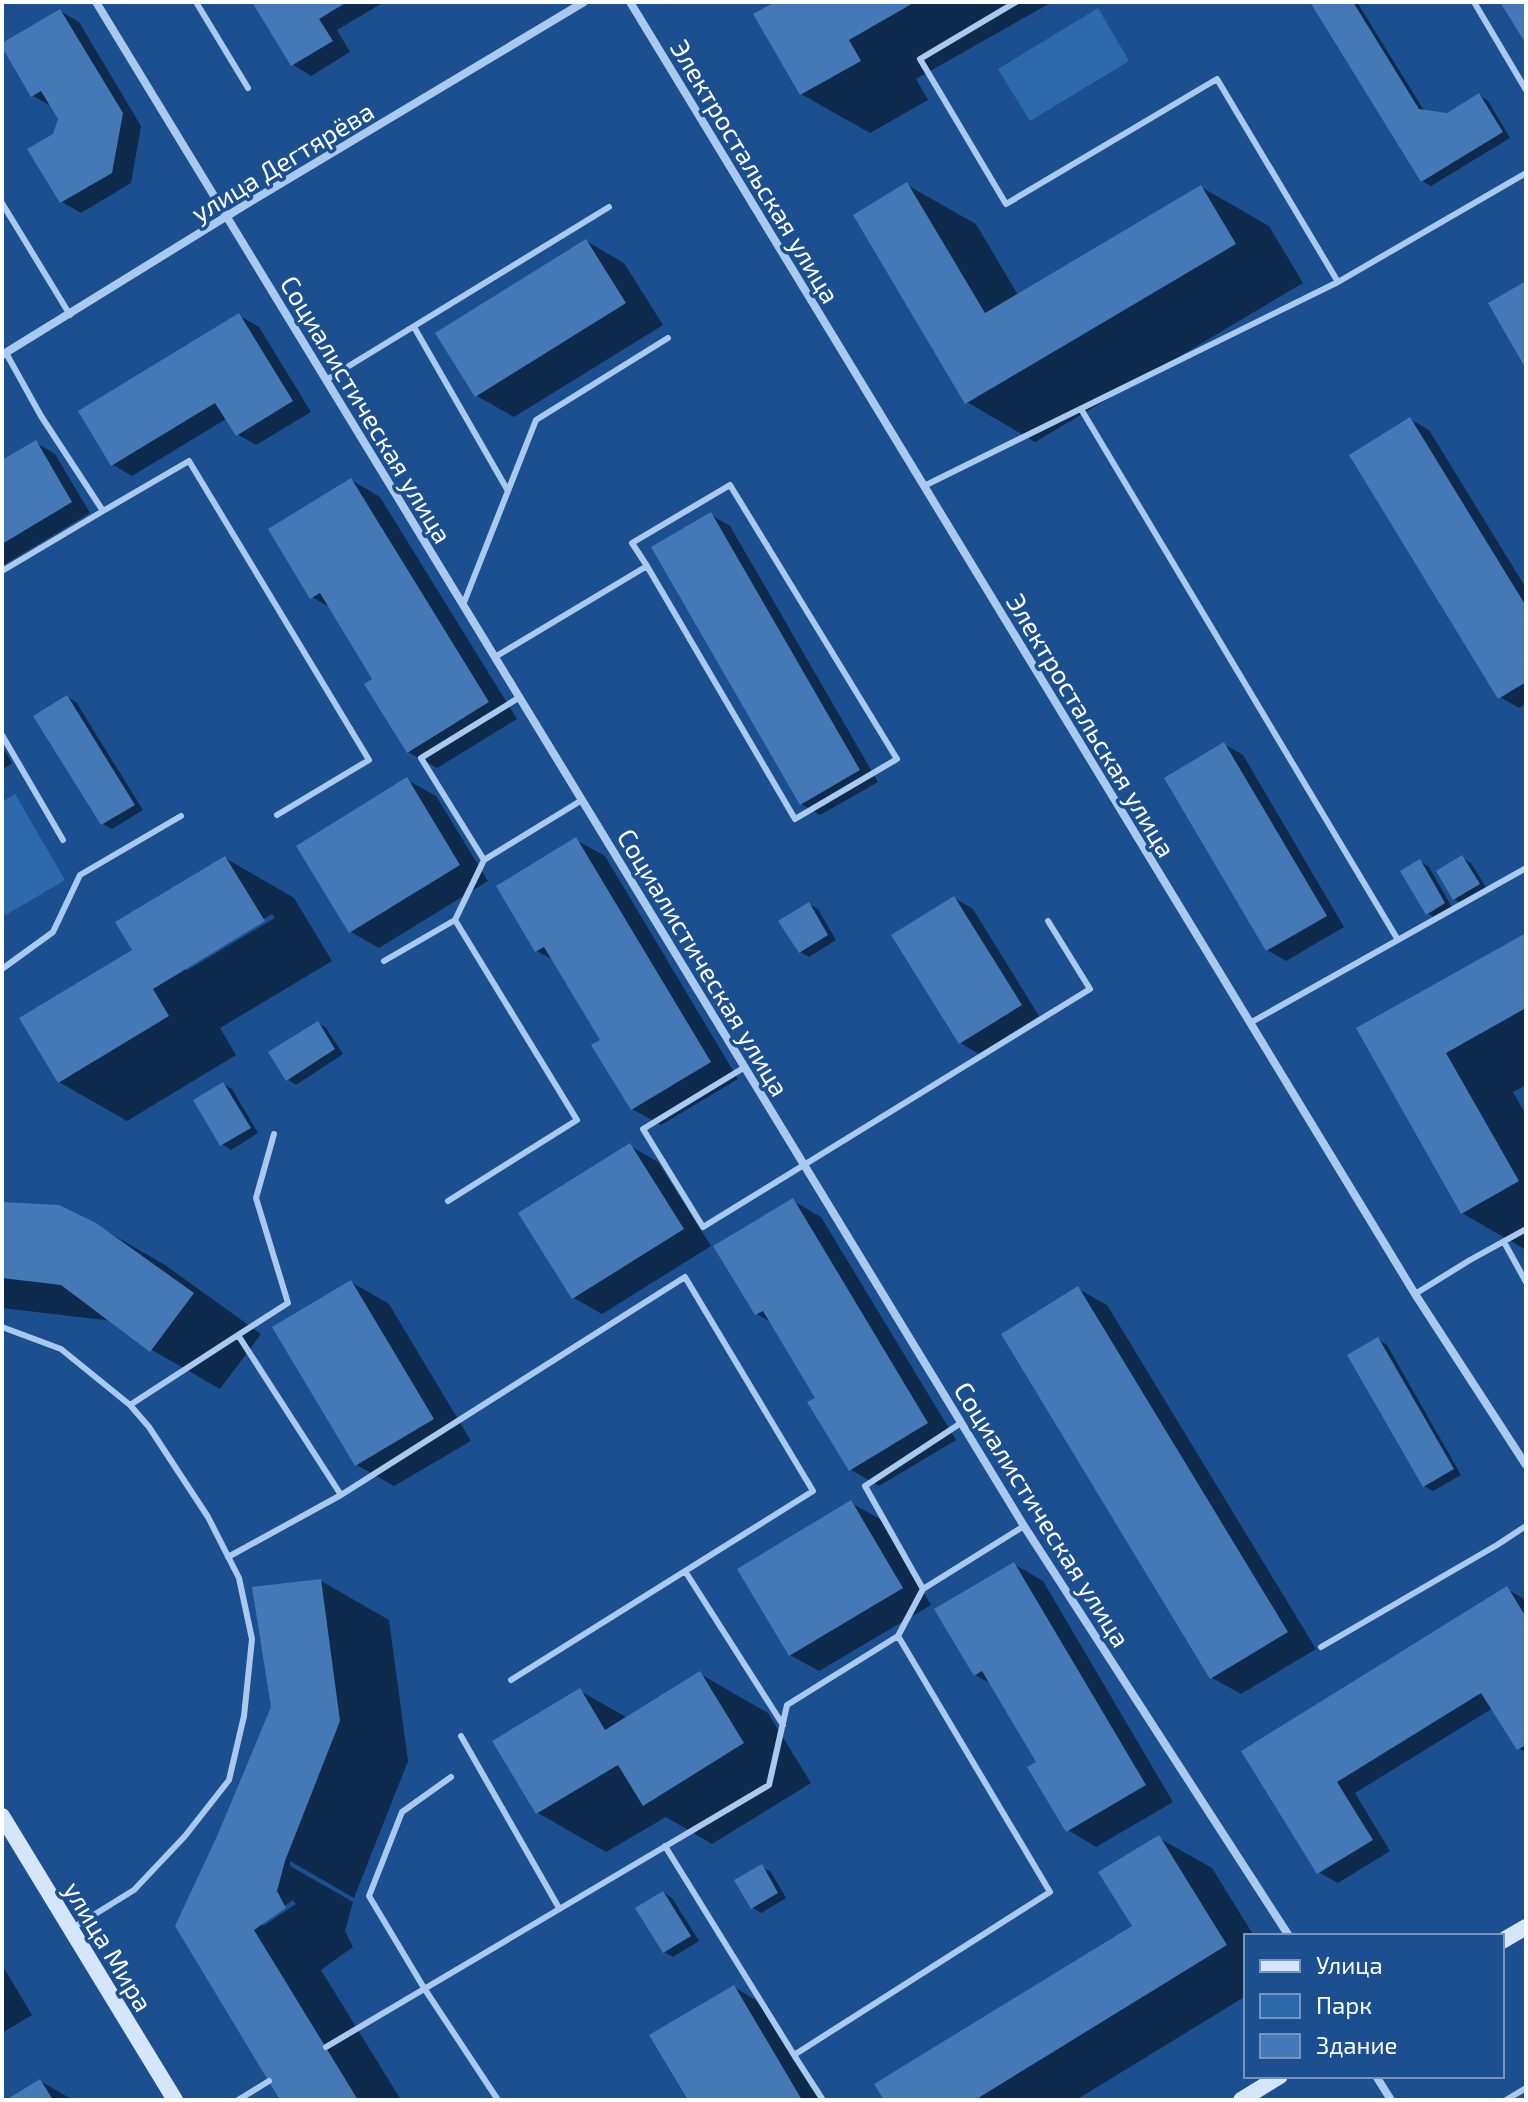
<svg xmlns="http://www.w3.org/2000/svg" width="1528" height="2102" font-family="'Exo 2',sans-serif">
<style>
.green{fill:#2e69ad}
.shadow{fill:#0007;fill-rule:evenodd}
.building{fill:#4478b7}
.lines{fill:none;stroke-linecap:round;stroke-linejoin:round}
.lane{stroke:#a9c9ee;stroke-width:6}
.street{stroke:#a9c9ee;stroke-width:8}
.secondary{stroke:#d6e6fa;stroke-width:16}
.labels{text-anchor:middle;dominant-baseline:central;stroke-width:7;stroke-linejoin:round;paint-order:stroke}
.street-label{font-size:26px;fill:#fff;stroke:#1b4f8f}
</style>
<rect width="100%" height="100%" fill="#1b4f8f"/>
<path class="green" d="M1098,8L1129,61L1030,121L998,69Z
M15,794L65,880L6,915L2,909V802Z"/>
<path class="shadow" d="M255,2H384L337,30L350,52L311,76L292,64Z
M779,2H1052L916,79L928,100L870,133L801,94Z
M1313,2H1357L1425,112L1447,115L1479,95L1488,101L1510,138L1431,186L1422,181Z
M60,11L79,22L141,126L131,183L81,213L62,202L30,150L55,135L60,119L53,107L33,96Z
M907,185L976,224L1018,295L1201,187L1269,226L1303,283L1035,442L967,402Z
M586,241L624,263L663,325L514,417L477,396Z
M240,316L259,327L311,412L256,445L237,434L226,419L132,476L113,465Z
M1410,419L1429,430L1526,588V704L1519,708L1500,697Z
M36,443L55,454L90,513L2,566V463Z
M351,480L380,497L517,719L437,768L408,752L374,680L331,608L312,597Z
M711,515L730,526L878,782L820,815L801,804Z
M67,697L76,702L143,810L112,829L103,824L36,716Z
M1224,744L1243,755L1344,927L1286,961L1267,950Z
M2,746L12,763L2,770Z
M407,780L436,796L488,881L379,948L351,932Z
M576,840L605,856L738,1079L661,1125L632,1109L602,1040L555,961L537,951Z
M225,858L294,898L332,961L220,1028L236,1055L127,1121L59,1082L135,951ZM272,914L275,918L186,971V966Z
M1462,858L1471,863L1487,889L1463,904L1454,899Z
M1420,861L1429,867L1453,909L1436,918L1427,913Z
M954,898L973,909L1039,1016L979,1054L960,1043Z
M809,904L818,909L836,940L809,957L800,952Z
M1526,935V1085L1513,1092L1526,1115V1250L1462,1213L1359,1029Z
M318,1023L326,1028L343,1054L296,1085L287,1079Z
M223,1084L232,1089L258,1133L231,1150L222,1144Z
M630,1146L658,1162L711,1246L602,1314L574,1298Z
M793,1201L821,1217L956,1440L879,1486L851,1470L818,1398L772,1323L757,1314Z
M2,1204L96,1225L165,1265L261,1334L220,1389L152,1350L113,1321L2,1308Z
M351,1282L389,1304L471,1441L394,1486L357,1465Z
M1078,1289L1107,1305L1316,1649L1241,1694L1212,1678Z
M1378,1339L1387,1345L1461,1475L1433,1491L1424,1486Z
M851,1503L880,1519L931,1605L819,1671L790,1655Z
M1014,1564L1043,1581L1173,1802L1096,1847L1068,1830L1039,1762L993,1685L975,1675Z
M321,1581L389,1620L408,1761L354,1898L290,1861V1866L353,1902L345,1931L353,1947L321,1970L401,2100H282L220,1835L273,1708ZM293,1900L296,1904L263,1926V1921Z
M1507,1589L1526,1600V1753L1519,1748L1493,1708L1355,1793L1390,1851L1338,1883L1318,1872L1244,1752Z
M700,1674L768,1713L811,1783L712,1844L666,1817L606,1852L538,1813L495,1742L580,1691L628,1718Z
M1159,1838L1212,1868L1254,1936H1246V1996L1076,2100H886L1135,1927Z
M762,1867L771,1872L786,1898L761,1913L752,1907Z
M664,1893L672,1898L699,1941L673,1957L664,1952Z
M2,1965L32,2015L2,2033Z
M734,1987L762,2004L819,2100H690Z
M40,2081L73,2100H10Z"/>
<path class="building" d="M252,2H347L319,19L333,41L291,66Z
M775,2H915L849,40L861,61L800,95L753,14Z
M1310,2H1353L1419,109L1447,113L1479,93L1503,132L1421,182Z
M1500,2H1526V44Z
M60,9L123,113L112,173L60,203L27,149L53,134L58,119L41,91L31,97L2,47V43Z
M907,182L985,313L1201,185L1236,244L965,404L853,215Z
M586,239L626,303L475,397L435,333Z
M1526,281V369L1488,303Z
M239,313L293,401L236,436L215,403L111,466L78,411Z
M1410,417L1526,606V682L1498,699L1349,455Z
M36,440L72,502L2,544V460Z
M351,478L489,702L407,753L364,684L372,679L320,593L310,599L268,529Z
M711,512L860,770L800,805L651,547Z
M67,695L135,805L101,825L33,716Z
M1224,742L1327,916L1266,951L1164,778Z
M407,777L460,865L349,933L296,846Z
M576,837L711,1062L631,1110L591,1045L600,1040L544,947L535,952L496,886Z
M1462,855L1480,884L1453,900L1436,871Z
M225,856L265,921L153,989L169,1016L58,1083L19,1018L132,950L115,922Z
M1420,859L1445,903L1426,915L1400,871Z
M954,896L1022,1005L959,1044L891,935Z
M809,902L828,935L799,953L778,921Z
M1526,933V1008L1446,1053L1519,1181L1461,1214L1356,1028Z
M318,1021L335,1049L286,1081L268,1052Z
M223,1082L251,1128L220,1146L193,1100Z
M630,1143L684,1229L572,1299L518,1213Z
M793,1198L928,1423L849,1471L807,1402L815,1398L763,1311L755,1315L713,1246Z
M2,1202L59,1205L96,1223L194,1293L150,1352L61,1285L2,1278Z
M351,1280L434,1419L355,1466L272,1327Z
M1078,1286L1288,1632L1210,1679L1001,1334Z
M1378,1337L1454,1469L1423,1487L1347,1355Z
M851,1500L903,1588L789,1656L737,1569Z
M1014,1562L1146,1785L1066,1832L1027,1767L1036,1762L982,1671L974,1676L934,1609Z
M321,1579L340,1721L285,1861L277,1891L286,1908L254,1930L358,2100H280L175,1926L218,1834L271,1707L252,1587Z
M1507,1586L1526,1617V1745L1517,1750L1481,1693L1337,1782L1373,1840L1317,1874L1241,1751Z
M700,1671L744,1743L643,1806L618,1765L536,1814L492,1741L580,1688L605,1730Z
M1159,1835L1227,1945L975,2100H884L874,2084L1132,1926L1098,1872Z
M762,1864L778,1893L751,1909L734,1880Z
M663,1891L691,1936L663,1953L635,1908Z
M734,1985L802,2100H688L649,2035Z
M40,2079L53,2100H6Z"/>
<g class="lines">
<path class="lane" d="M196,2L248,88
M1016,2L920,59L1006,204L1217,79L1338,282
M1474,2L1526,90
M2,203L70,315
M414,327L508,491
M6,353L41,416L103,511L189,461L369,760L277,815
M326,380L609,207
M1081,409L1398,940
M924,486L1338,282L1526,173
M2,571L103,511
M463,605L536,420L668,338
M495,657L647,566L795,819L897,759L730,485L632,543L647,566
M520,697L421,758L484,860L582,800
M2,735L63,840
M455,920L484,860
M384,961L455,920L577,1120L448,1201
M2,969L53,932L80,875L181,816
M1250,1023L1526,868
M745,1067L643,1129L703,1227L1090,989L1048,921
M1504,1242L1526,1282
M1415,1294L1470,1260L1526,1229
M2,1327L61,1349L130,1405L149,1427L208,1517L239,1578L252,1639L244,1716L229,1780L185,1836L134,1890L71,1929
M238,1335L288,1303L256,1198L274,1134
M130,1405L238,1335L341,1495L228,1557
M341,1495L685,1277L813,1491L511,1680
M685,1571L783,1725
M923,1589L865,1486L961,1423
M898,1636L923,1589L1024,1526
M1321,1647L1497,1545L1526,1526
M461,1736L559,1908
M451,1777L402,1812L369,1896L424,1988L498,2100
M665,1846L794,2055
M326,2047L769,1785L787,1705L898,1636L1050,1892L794,2055L823,2100
M238,2100L269,2081
M1506,2100L1526,2088"/>
<path class="street" d="M96,2L1024,1526L1289,1936
M630,2L1415,1294L1526,1465
M2,355L240,208L584,2
M1376,2076L1391,2100"/>
<path class="secondary" d="M2,1816L175,2100
M1502,1941L1526,1927
M1241,2100L1280,2076"/>
</g>
<g class="labels">
<g class="street-label">
<text transform="translate(282 161) rotate(-31)">улица Дегтярёва</text>
<text transform="translate(756 171) rotate(59)">Электростальская улица</text>
<text transform="translate(367 409) rotate(59)">Социалистическая улица</text>
<text transform="translate(1092 725) rotate(59)">Электростальская улица</text>
<text transform="translate(704 962) rotate(59)">Социалистическая улица</text>
<text transform="translate(1043 1514) rotate(58)">Социалистическая улица</text>
<text transform="translate(109 1946) rotate(59)">улица Мира</text>
</g>
</g>
<rect width="1528" height="2102" fill="none" stroke="#ffffff" stroke-width="8"/>
<rect x="1244" y="1934" width="260" height="144" fill="#1b4f8f" stroke="#7695bc" stroke-width="2"/>
<rect x="1260" y="1960" width="40" height="12" fill="#d6e6fa" stroke="#7695bc" stroke-width="2"/>
<text x="1316" y="1974" font-size="24" fill="#ffffff">Улица</text>
<rect x="1260" y="1994" width="40" height="24" fill="#2e69ad" stroke="#7695bc" stroke-width="2"/>
<text x="1316" y="2014" font-size="24" fill="#ffffff">Парк</text>
<rect x="1260" y="2034" width="40" height="24" fill="#4478b7" stroke="#7695bc" stroke-width="2"/>
<text x="1316" y="2054" font-size="24" fill="#ffffff">Здание</text>
</svg>
